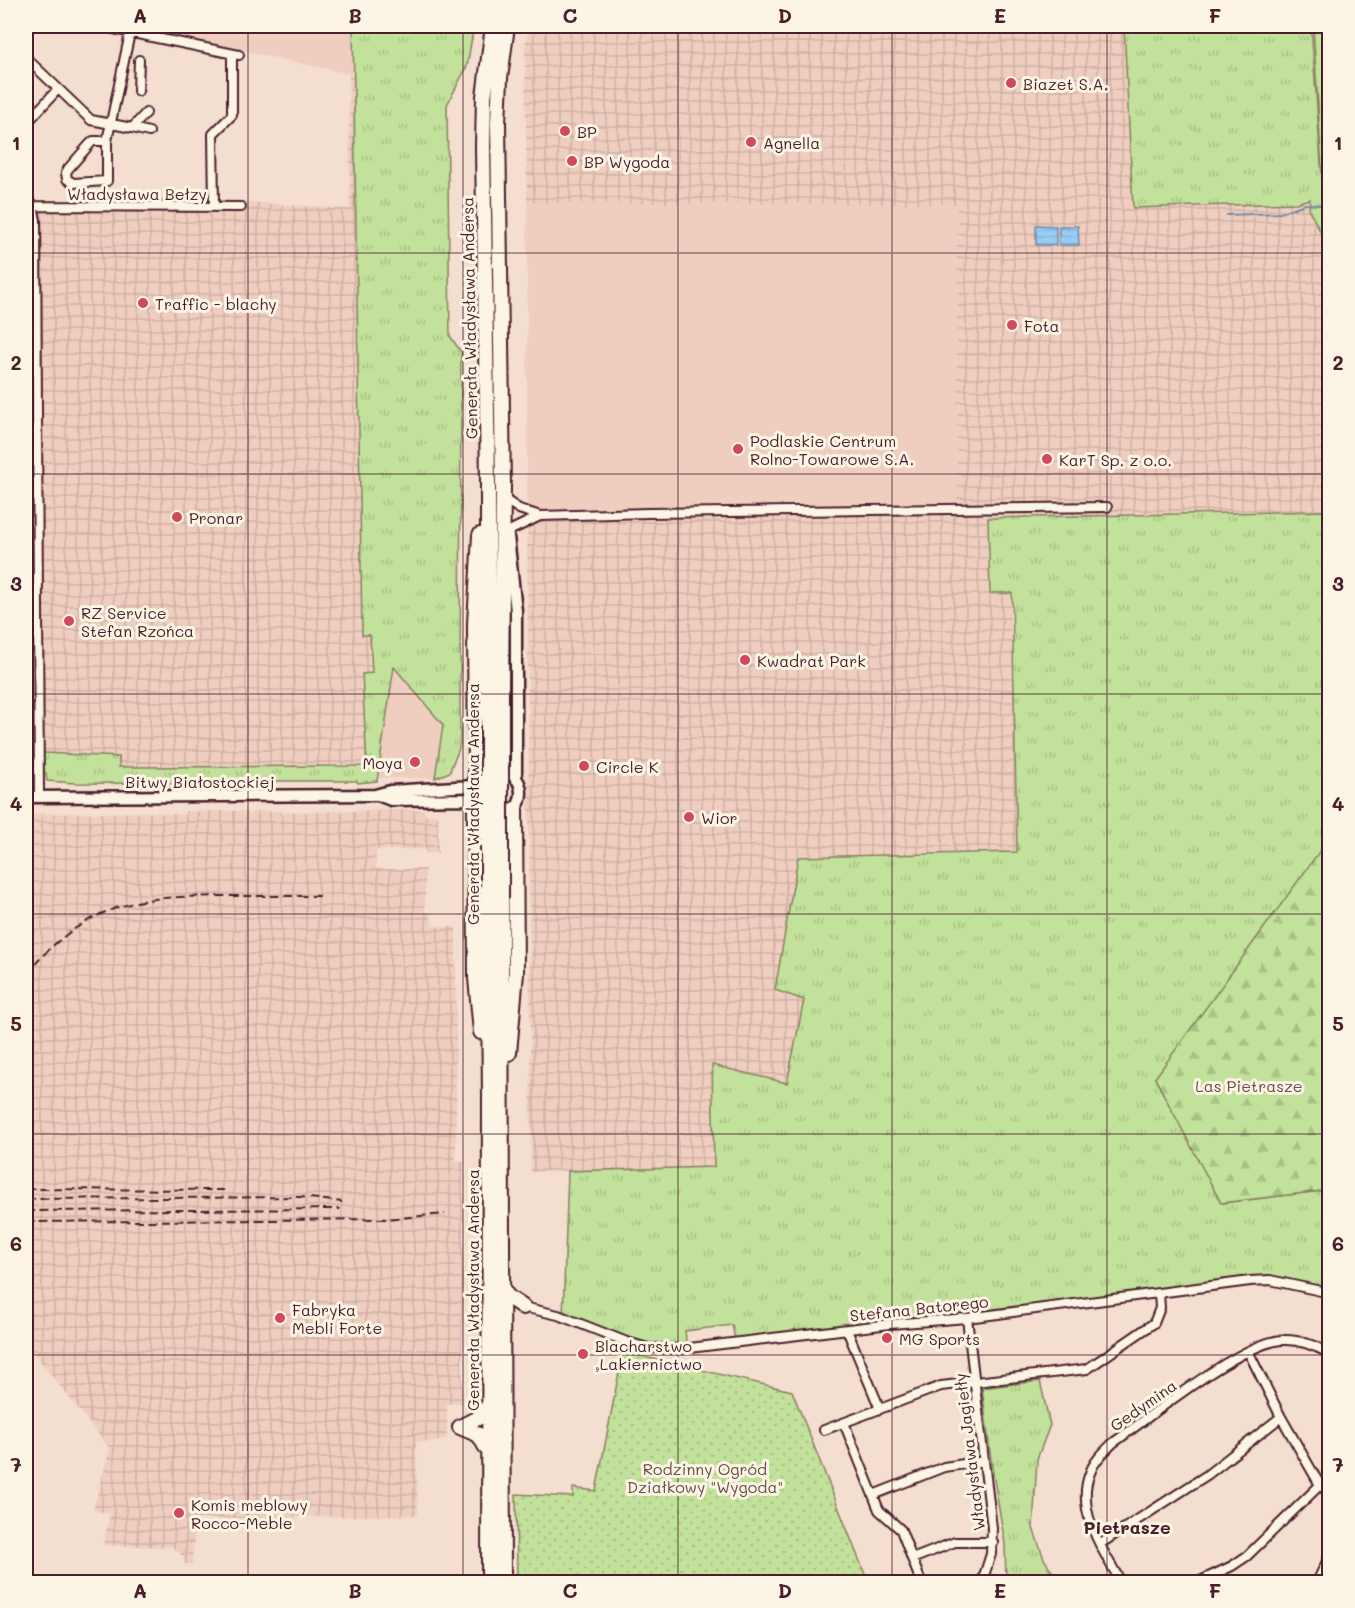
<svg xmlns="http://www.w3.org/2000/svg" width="1355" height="1608" font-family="Mali,sans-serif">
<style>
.built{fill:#efcebf}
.industrial{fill:url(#industrial-grid)}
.grass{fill:url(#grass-tufts);stroke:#868062;stroke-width:1.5}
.forest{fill:url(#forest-firs);stroke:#868062;stroke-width:1.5}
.garden{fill:url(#garden-dots);stroke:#868062;stroke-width:1.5}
.water{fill:url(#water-rules);stroke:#7888a5;stroke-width:1.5}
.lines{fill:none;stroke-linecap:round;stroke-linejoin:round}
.stream{stroke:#7888a5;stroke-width:2}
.street-casing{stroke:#4a1f2b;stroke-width:12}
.secondary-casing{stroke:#4a1f2b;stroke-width:15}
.highway-casing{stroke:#4a1f2b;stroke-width:18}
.street{stroke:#fcf5e5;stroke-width:8}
.secondary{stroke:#fcf5e5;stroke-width:10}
.highway{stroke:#fcf5e5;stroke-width:14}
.rail{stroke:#4a1f2b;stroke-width:2;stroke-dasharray:9 4.5;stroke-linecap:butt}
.highway-bridge-casing{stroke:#4a1f2b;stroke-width:18;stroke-linecap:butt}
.highway-bridge{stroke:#fcf5e5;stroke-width:14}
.grid{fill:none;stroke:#4a1f2b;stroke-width:1.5;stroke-opacity:0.55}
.poi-dot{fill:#d1495b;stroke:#fcf5e5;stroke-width:2}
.labels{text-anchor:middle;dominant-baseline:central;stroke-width:6;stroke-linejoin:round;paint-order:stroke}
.poi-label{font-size:16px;fill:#4a1f2b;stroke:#fcf5e5;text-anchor:start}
.street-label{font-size:16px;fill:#4a1f2b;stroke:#fcf5e5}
.park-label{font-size:16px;fill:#685047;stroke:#fcf5e5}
.neighbourhood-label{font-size:18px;font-weight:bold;fill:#4a1f2b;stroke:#fcf5e5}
.neatline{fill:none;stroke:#4a1f2b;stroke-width:2}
.grid-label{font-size:20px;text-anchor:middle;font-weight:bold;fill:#4a1f2b}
</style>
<defs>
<pattern id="industrial-grid" width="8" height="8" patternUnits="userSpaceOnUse" patternTransform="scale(1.5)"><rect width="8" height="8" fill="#efcebf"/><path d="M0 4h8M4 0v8" fill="none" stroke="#ceb0a4"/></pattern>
<pattern id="grass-tufts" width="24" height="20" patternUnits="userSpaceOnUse" patternTransform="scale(1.5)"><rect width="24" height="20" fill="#c2e19a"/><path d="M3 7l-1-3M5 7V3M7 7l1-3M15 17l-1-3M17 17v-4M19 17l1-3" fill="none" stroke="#a8c185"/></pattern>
<pattern id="forest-firs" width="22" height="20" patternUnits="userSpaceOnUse" patternTransform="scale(1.5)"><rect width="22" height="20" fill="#c2e19a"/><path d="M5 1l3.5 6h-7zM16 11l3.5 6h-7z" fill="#a8c185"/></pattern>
<pattern id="garden-dots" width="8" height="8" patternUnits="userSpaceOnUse" patternTransform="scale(1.5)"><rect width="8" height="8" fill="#c2e19a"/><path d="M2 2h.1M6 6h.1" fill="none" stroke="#a8c185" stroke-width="1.8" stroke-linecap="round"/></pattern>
<pattern id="water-rules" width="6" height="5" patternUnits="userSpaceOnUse" patternTransform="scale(1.5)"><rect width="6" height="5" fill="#97cef6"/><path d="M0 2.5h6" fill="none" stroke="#84b0d3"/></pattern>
</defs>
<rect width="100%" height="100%" fill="#f4decf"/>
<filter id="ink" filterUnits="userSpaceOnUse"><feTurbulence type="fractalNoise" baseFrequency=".0167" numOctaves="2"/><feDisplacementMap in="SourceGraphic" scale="12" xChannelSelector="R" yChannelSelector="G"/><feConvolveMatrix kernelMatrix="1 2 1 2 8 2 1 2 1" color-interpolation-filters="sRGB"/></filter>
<g filter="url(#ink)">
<path class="built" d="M133,26H353L355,75L244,51Z
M527,203H957L958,513L527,512Z
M394,667L443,726L435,778H377Z"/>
<path class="industrial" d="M529,26H1124L1133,207L1296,203L1310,199L1309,210L1329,248V511L988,517L990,593H1010L1018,853L798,857L775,990L804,1000L787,1083L714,1167L531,1172L527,512L957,513V204L527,203L525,46Z
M349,74L355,75L362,635H370L372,674H362L367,766L119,767L118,757L26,752V205L218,200L350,209Z
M423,810L426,815H438V853H426L425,849L376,850V869H425V912L431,913L432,926L456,927V1162H464L462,1403L447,1404V1437L443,1441L416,1442L418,1515L195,1519L192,1564H185L183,1556L172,1547L103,1545L110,1514L93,1510L110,1449L26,1343V814L150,812L183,815L186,811H244L248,812L249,815L254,811H281L283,814L289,812Z"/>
<path class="grass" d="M353,26H474L467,66L447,105L450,336L461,352L460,743C459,754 452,761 450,772L435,778L443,725L394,667L377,781L358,783L357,781H272L262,784H237L75,783L47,781L46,773L33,774L31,781H26V752L119,757V767L367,766L362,674L372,673L370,635H362Z
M1124,26H1311L1324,203L1329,216V248L1309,210L1310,199L1296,203L1133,208Z
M1329,511V843L1155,1078L1223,1203L1329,1190V1262L1323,1292L1271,1280L736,1343L732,1325L685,1331L687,1348L648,1347L563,1317L568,1171L714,1167L712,1065L787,1083L804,1000L775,990L798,857L1017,852L1012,593H990L988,518Z
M1040,1381L1050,1425L1037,1459L1033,1528L1044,1559L1059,1582H1006L1005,1544L992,1467L982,1388Z"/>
<path class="forest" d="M1313,26H1329V216L1324,202Z
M1327,841L1330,843L1329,1190L1221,1203L1155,1078Z"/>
<path class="garden" d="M623,1352L792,1391L868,1582H517L516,1494L573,1497V1488L596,1491Z"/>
<path class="water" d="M1036,225L1056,226V245H1036Z
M1059,226H1078L1079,245H1059Z"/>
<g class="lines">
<path class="stream" d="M1326,206L1330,209
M1227,215L1280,213L1305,204L1321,205"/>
<defs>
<path id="street" d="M99,26L239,55
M26,58L91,120L132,128L146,113
M138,91L139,60
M26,124L58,89
M132,128L149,132
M107,141H93L90,144L68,169L66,173L67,179L73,183L107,181V141L130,33
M26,198L33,206L36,220L39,797
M33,206L241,207
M214,207L213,134L232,115V54
M507,501L519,509L540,516L648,513L1107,507
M507,532L540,516
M523,1307L558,1315L627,1342L648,1348L681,1349L890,1324L967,1318L1250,1281L1270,1280L1330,1293
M967,1318L992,1528L991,1554L982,1582
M847,1330L880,1409
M1248,1351L1281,1417L1320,1485L1330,1494
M844,1423L879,1510L901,1530L921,1582
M824,1430L941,1386L1087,1369L1154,1323L1160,1308L1159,1293
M873,1495L944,1467L984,1461
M1100,1544L1207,1475L1281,1417
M912,1559L955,1542H993
M1121,1582C1103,1551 1075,1510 1090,1473C1094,1461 1104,1452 1113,1443C1150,1417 1240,1343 1282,1340C1299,1339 1315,1345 1330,1354
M1198,1582L1232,1566L1247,1556L1320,1485
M1317,1582L1330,1555"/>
<path id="secondary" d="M508,536L516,611V779
M471 793a25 25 0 1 1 50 0a25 25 0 1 1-50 0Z
M378,795L391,800L471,799
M26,797L375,795L390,791L472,786"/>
<path id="highway" d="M488,689V482L483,147L484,97L493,26
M501,689L503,486L498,123L500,78L507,26
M476,778L475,624L480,535
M475,808L476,978L481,1032
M501,899L503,1582
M488,900L490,1096L489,1582
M509,1053L516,973L515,809
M502,1289L508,1297L523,1307
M460,1427L479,1435L487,1449
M460,1427L478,1418L488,1406"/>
</defs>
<use href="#street" class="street-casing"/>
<use href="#secondary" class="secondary-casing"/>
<use href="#highway" class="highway-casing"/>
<use href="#street" class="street"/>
<use href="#secondary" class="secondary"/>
<use href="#highway" class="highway"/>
<path class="rail" d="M26,947L28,921L27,818
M26,976C56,934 103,905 155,899C177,896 198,897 220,896C253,896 287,896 320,896
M26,996L35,984
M26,1189L226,1190
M26,1199L301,1197L342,1202
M26,1211L340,1209
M26,1222L385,1219L445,1214"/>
<defs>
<path id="highway-bridge" d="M501,899V689
M488,900V689"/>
</defs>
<use href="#highway-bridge" class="highway-bridge-casing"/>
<use href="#highway-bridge" class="highway-bridge"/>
</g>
</g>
<path class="grid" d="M248,26V1582M463,26V1582M678,26V1582M892,26V1582M1107,26V1582M26,253H1330M26,474H1330M26,694H1330M26,914H1330M26,1134H1330M26,1355H1330"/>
<g class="poi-dot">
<circle cx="1011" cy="83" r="6"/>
<circle cx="565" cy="131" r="6"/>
<circle cx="751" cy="142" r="6"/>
<circle cx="572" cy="161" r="6"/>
<circle cx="143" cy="303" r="6"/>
<circle cx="1012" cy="325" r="6"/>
<circle cx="738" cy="449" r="6"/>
<circle cx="1047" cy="459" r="6"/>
<circle cx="177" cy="517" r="6"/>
<circle cx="69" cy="621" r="6"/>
<circle cx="745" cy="660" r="6"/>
<circle cx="415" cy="762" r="6"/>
<circle cx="584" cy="766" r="6"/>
<circle cx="689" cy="817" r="6"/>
<circle cx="280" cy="1318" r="6"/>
<circle cx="887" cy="1338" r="6"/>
<circle cx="583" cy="1354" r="6"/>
<circle cx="179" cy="1513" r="6"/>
</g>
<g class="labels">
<g class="poi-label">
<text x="1023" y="83">Biazet S.A.</text>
<text x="577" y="131">BP</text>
<text x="763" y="142">Agnella</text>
<text x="584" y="161">BP Wygoda</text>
<text x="155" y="303">Traffic - blachy</text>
<text x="1024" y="325">Fota</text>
<text x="750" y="440">Podlaskie Centrum<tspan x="750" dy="18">Rolno-Towarowe S.A.</tspan></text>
<text x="1059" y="459">KarT Sp. z o.o.</text>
<text x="189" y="517">Pronar</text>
<text x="81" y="612">RZ Service<tspan x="81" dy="18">Stefan Rzońca</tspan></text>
<text x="757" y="660">Kwadrat Park</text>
<text x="403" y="762" text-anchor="end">Moya</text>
<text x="596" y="766">Circle K</text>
<text x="701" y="817">Wior</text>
<text x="292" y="1309">Fabryka<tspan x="292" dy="18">Mebli Forte</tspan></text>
<text x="899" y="1338">MG Sports</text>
<text x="595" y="1345">Blacharstwo<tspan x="595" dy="18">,Lakiernictwo</tspan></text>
<text x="191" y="1504">Komis meblowy<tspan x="191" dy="18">Rocco-Meble</tspan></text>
</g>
<g class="street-label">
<text x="137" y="193">Władysława Bełzy</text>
<text transform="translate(469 318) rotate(-91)">Generała Władysława Andersa</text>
<text x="200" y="781">Bitwy Białostockiej</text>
<text transform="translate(472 804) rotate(-90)">Generała Władysława Andersa</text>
<text transform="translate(472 1290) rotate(-90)">Generała Władysława Andersa</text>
<text transform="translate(919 1308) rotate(-6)">Stefana Batorego</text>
<text transform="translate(1143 1405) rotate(-35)">Gedymina</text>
<text transform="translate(969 1452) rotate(-97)">Władysława Jagiełły</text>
</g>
<g class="park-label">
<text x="1249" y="1085">Las Pietrasze</text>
<text x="705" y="1468">Rodzinny Ogród<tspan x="705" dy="18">Działkowy "Wygoda"</tspan></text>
</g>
<g class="neighbourhood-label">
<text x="1127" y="1527">Pietrasze</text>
</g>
</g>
<rect width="1355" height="1608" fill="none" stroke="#fcf5e5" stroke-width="66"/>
<rect x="33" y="33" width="1289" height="1542" class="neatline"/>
<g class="grid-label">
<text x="140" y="23">A</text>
<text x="355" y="23">B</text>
<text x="570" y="23">C</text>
<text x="785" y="23">D</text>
<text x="1000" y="23">E</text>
<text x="1215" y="23">F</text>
<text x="16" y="150">1</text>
<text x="1338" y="150">1</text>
<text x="16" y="370">2</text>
<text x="1338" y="370">2</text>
<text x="16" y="591">3</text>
<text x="1338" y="591">3</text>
<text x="16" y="811">4</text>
<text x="1338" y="811">4</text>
<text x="16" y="1031">5</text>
<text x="1338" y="1031">5</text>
<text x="16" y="1251">6</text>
<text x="1338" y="1251">6</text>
<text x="16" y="1472">7</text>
<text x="1338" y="1472">7</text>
<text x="140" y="1598">A</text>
<text x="355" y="1598">B</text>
<text x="570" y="1598">C</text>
<text x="785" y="1598">D</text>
<text x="1000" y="1598">E</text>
<text x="1215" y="1598">F</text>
</g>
</svg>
